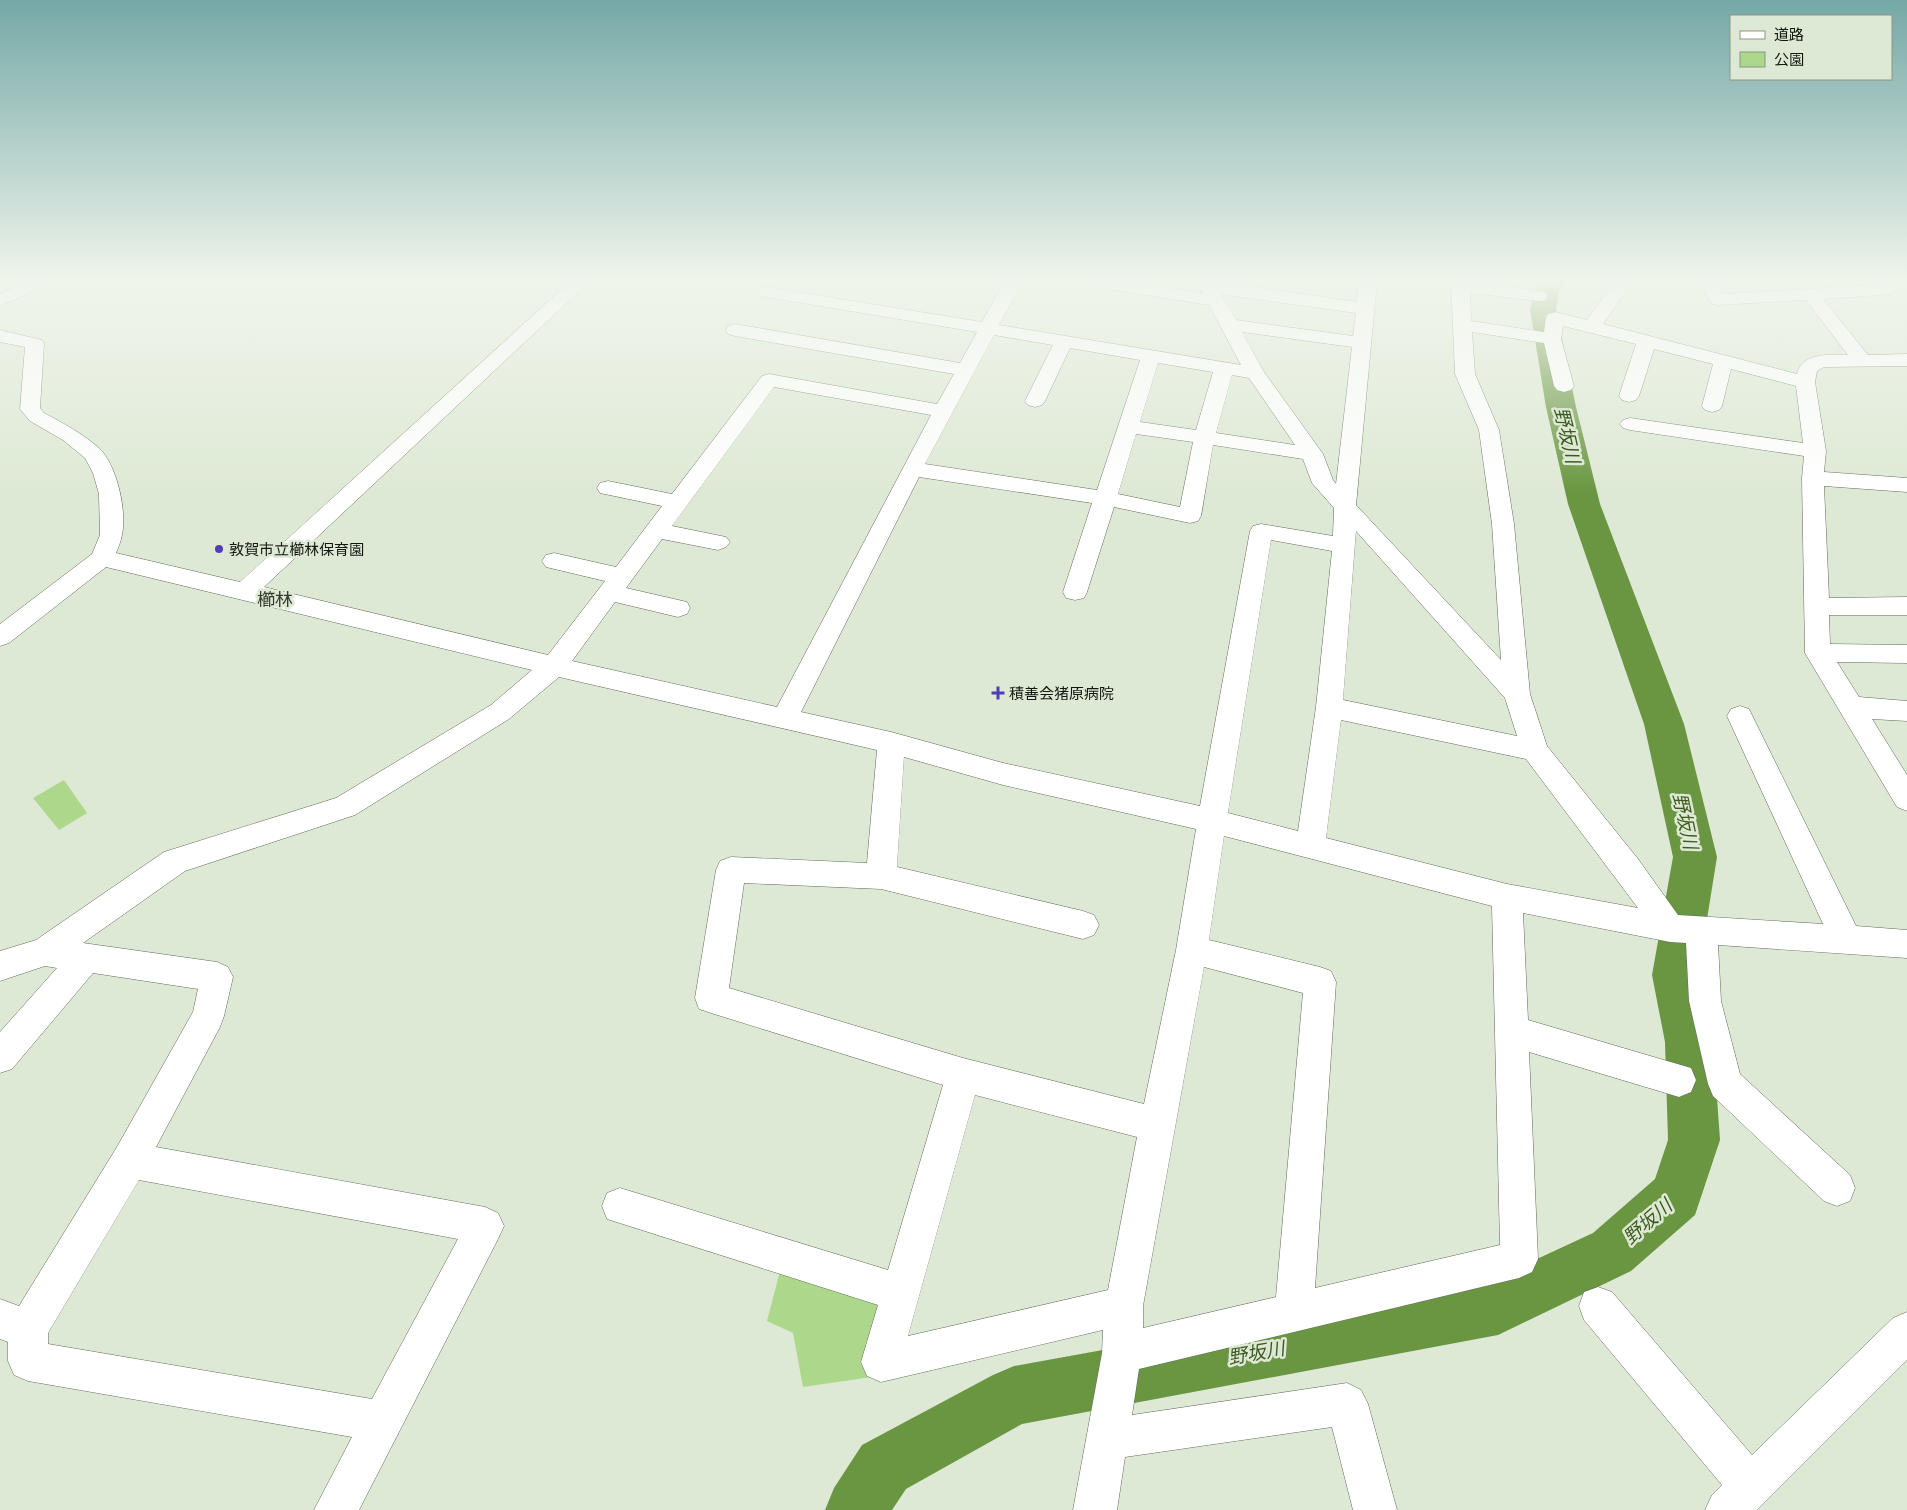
<svg xmlns="http://www.w3.org/2000/svg" width="1907" height="1510" font-family="Lato,'Noto Sans JP',sans-serif">
<style>
.green{fill:#add88c}
.lines{fill:none;stroke-linecap:round;stroke-linejoin:round}
.river{fill:#6a9642;fill-rule:evenodd}
.minor-casing{stroke:#606a58;stroke-width:1}
.minor{fill:#fff;fill-rule:evenodd}
.poi-dot{fill:#4e3fb6;stroke:#dee9d5;stroke-width:2}
.labels{text-anchor:middle;dominant-baseline:central;stroke-width:5;stroke-linejoin:round;paint-order:stroke}
.poi-label{font-size:15px;fill:#131710;stroke:#dee9d5;text-anchor:start}
.quarter-label{font-size:18px;fill:#333c2d;stroke:#dee9d5}
.near-water-label{font-size:19px;font-style:italic;fill:#3d5b21;stroke:#dee9d5}
</style>
<rect width="100%" height="100%" fill="#dee9d5"/>
<path class="green" d="M64,780L87,813L59,830L33,798Z
M780,1271L876,1301L888,1318L872,1377L803,1387L793,1333L767,1321Z"/>
<g class="lines">
<path class="river" d="M1537,281H1566L1560,288L1556,309L1576,407L1600,504L1684,724L1717,857L1698,975L1713,1042L1720,1140L1695,1215L1631,1271L1498,1335L1022,1424L906,1489L892,1510H825L834,1488L862,1445L993,1375L1014,1366L1494,1279L1593,1233L1655,1179L1668,1140L1665,1042L1652,975L1673,857L1644,724L1568,504L1546,407L1530,309Z"/>
<defs>
<path id="minor" d="M27,281H50L47,285L0,306V294Z
M571,281H590L264,587L548,655L605,581L546,567L542,561L546,555L554,553L616,567L662,506L600,493L597,488L600,483L608,481L672,494L762,376L769,374L937,404L954,374L735,336L728,334L726,330L728,326L735,324L960,363L977,332L766,297L760,296L757,292L760,288L766,287L982,322L1005,281H1023L999,325L1241,365L1209,305L1089,286L1083,285L1080,281H1122L1203,293L1196,281H1214L1357,302L1359,281H1377L1356,505L1501,660L1492,524L1479,430L1455,374L1451,281H1469L1545,292L1548,296L1545,300L1539,301L1470,293L1471,321L1544,332L1546,318L1548,314L1555,312L1587,320L1615,281H1633L1603,324L1797,374C1802,352 1830,355 1848,355L1806,300L1718,305L1712,304L1698,281H1716L1724,294L1874,285L1871,281H1889L1896,290L1893,294L1823,299L1868,355L1907,354V366L1824,367L1817,371L1815,382L1826,451L1824,472L1907,478V492L1824,486L1829,598L1907,597V615H1829L1830,644L1907,645V663L1837,662L1859,697L1907,701V721L1872,719L1907,775V811L1897,807L1805,653L1802,478L1804,456L1630,430L1623,428L1620,424L1623,420L1630,418L1803,443L1796,386L1731,369L1722,406L1719,410L1712,412L1705,410L1702,406L1713,364L1654,349L1639,396L1636,400L1629,402L1622,400L1619,396L1636,344L1563,326L1561,339L1574,386L1571,390L1564,392L1557,390L1554,386L1544,343L1472,332L1475,374L1499,430L1514,524L1530,694L1547,746L1638,859L1678,915L1823,924L1727,716L1731,709L1740,706L1749,709L1856,926L1907,930V958L1718,945L1721,1001L1740,1074L1850,1175L1855,1188L1850,1201L1837,1206L1824,1201L1713,1096L1708,1084L1689,1001L1686,943L1670,942L1523,913L1528,1020L1691,1068L1696,1080L1691,1092L1679,1097L1529,1052L1538,1259L1532,1272L1519,1278L1139,1369L1132,1415L1347,1383L1361,1390L1368,1404L1397,1510H1353L1332,1427L1125,1457L1117,1510H1073L1102,1353L1103,1330L881,1382L867,1376L861,1362L878,1305L607,1219L602,1206L607,1193L620,1188L888,1270L943,1085L711,1013L699,1009L695,998L716,870L720,861L731,857L867,863L877,750L559,677L509,719L355,815L185,871L83,943L217,962L228,967L233,977L224,1016L220,1027L156,1147L485,1207L498,1213L504,1226L498,1239L359,1510H314L352,1437L28,1381L14,1375L8,1361V1342L0,1339V1299L19,1306L117,1147L193,1012L198,989L93,973L12,1069L0,1073V1032L57,968L45,966L0,981V951L36,940L164,852L336,798L491,705L532,670L106,567L9,643L0,646V624L92,554L100,535L99,494L93,473L85,458L63,440L30,421L20,409L25,347L0,342V330L42,340L44,344L40,408L44,413C63,423 83,434 99,448C117,465 127,511 122,535C121,541 118,548 116,553L240,582ZM1221,294L1356,313L1353,336L1236,320ZM1242,332L1352,347L1336,484L1333,480L1323,454L1264,372ZM994,335L1053,345L1025,401L1028,405L1035,407L1042,405L1045,401L1070,348L1140,360L1097,490L925,464ZM1158,363L1213,372L1196,430L1140,422ZM1232,375L1249,378L1295,445L1216,433ZM774,387L931,415L777,707L572,661L615,602L678,617L687,614L690,608L687,602L626,588L662,539L718,550L726,547L730,542L726,537L672,526ZM1136,434L1193,442L1180,507L1118,494ZM1213,445L1303,459L1312,483L1334,508L1333,536L1261,524L1253,526L1250,531L1200,806L1003,763L891,732L801,712L919,477L1092,503L1063,592L1066,598L1075,600L1084,598L1087,592L1114,507L1190,523L1198,521L1201,516ZM1356,531L1505,698L1517,736L1343,700ZM1271,540L1332,551L1316,707L1298,831L1228,813ZM1341,720L1526,759L1638,908L1507,884L1326,838ZM904,757L1003,785L1196,829L1176,950L1144,1104L963,1058L729,988L744,883L881,889L1083,939L1094,935L1099,925L1094,915L1083,911L897,867ZM1224,836L1492,906L1500,1245L1315,1288L1336,982L1331,971L1320,967L1209,940ZM1204,967L1303,993L1276,1297L1143,1328V1306ZM975,1095L1137,1137L1108,1290L908,1336ZM139,1180L458,1239L372,1399L48,1344V1333Z
M1598,1287L1612,1292L1752,1455L1893,1318L1907,1312V1360L1757,1510H1705L1712,1495L1722,1485L1584,1320L1579,1306L1584,1292Z"/>
</defs>
<use href="#minor" class="minor-casing"/>
<use href="#minor" class="minor"/>
</g>
<linearGradient id="sky" x2="0" y2="1"><stop stop-color="#75a8a6"/><stop offset="0.57" stop-color="#f0f5ec"/><stop offset="1" stop-color="#f0f5ec" stop-opacity="0"/></linearGradient>
<rect width="1907" height="492" fill="url(#sky)"/>
<g class="poi-dot">
<circle cx="219" cy="549" r="5"/>
<path d="M995.5 685.5h5v5h5v5h-5v5h-5v-5h-5v-5h5z"/>
</g>
<g class="labels">
<g class="poi-label">
<text x="229" y="549">敦賀市立櫛林保育園</text>
<text x="1009" y="693">積善会猪原病院</text>
</g>
<g class="quarter-label">
<text x="275" y="599">櫛林</text>
</g>
<g class="near-water-label">
<text transform="translate(1568 435) rotate(77)">野坂川</text>
<text transform="translate(1686 821) rotate(78)">野坂川</text>
<text transform="translate(1647 1221) rotate(-41)">野坂川</text>
<text transform="translate(1256 1352) rotate(-10)">野坂川</text>
</g>
</g>
<rect x="1730" y="15" width="162" height="65" fill="#dee9d5" stroke="#8d9586"/>
<rect x="1740" y="31" width="25" height="8" fill="#ffffff" stroke="#8d9586"/>
<text x="1774" y="40" font-size="15" fill="#131710">道路</text>
<rect x="1740" y="52" width="25" height="15" fill="#add88c" stroke="#8d9586"/>
<text x="1774" y="65" font-size="15" fill="#131710">公園</text>
</svg>
